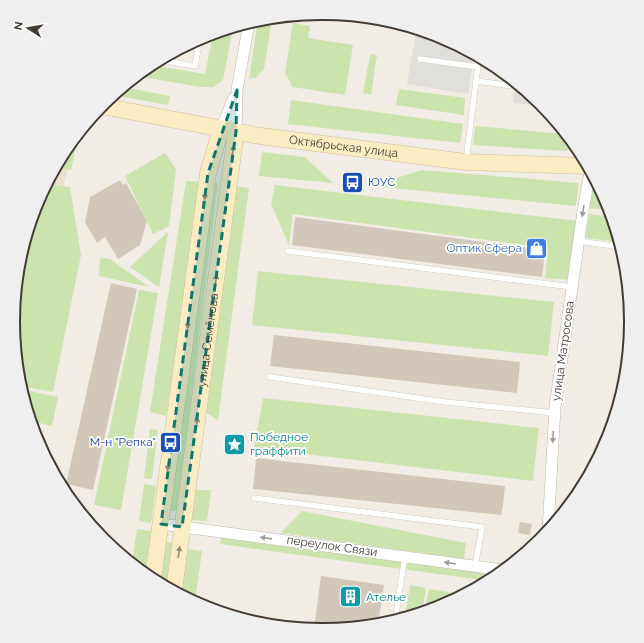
<svg xmlns="http://www.w3.org/2000/svg" width="644" height="643" font-family="Raleway,sans-serif">
<style>
.education{fill:#e9e1ce}
.green{fill:#cde3ae}
.parking{fill:#e1dfdc}
.building{fill:#d2c8ba}
.lines{fill:none;stroke-linecap:round;stroke-linejoin:round}
.lane-casing{stroke:#beb7aa;stroke-width:6}
.street-casing{stroke:#beb7aa;stroke-width:12}
.secondary-casing{stroke:#cebe96;stroke-width:17}
.lane{stroke:#fff;stroke-width:5.5}
.street{stroke:#fff;stroke-width:11}
.secondary{stroke:#fbecc3;stroke-width:16}
.oneway{fill:#958b74}
.oneway2{fill:#a09e9a}
.marked{fill:#0f766e;fill-opacity:0.2;stroke:#0f766e;stroke-width:3;stroke-dasharray:8 5;stroke-linejoin:round}
.labels{text-anchor:middle;dominant-baseline:central;stroke-width:3.5;stroke-linejoin:round;paint-order:stroke}
.street-label{font-size:12px;fill:#423c34;stroke:#fff}
.transit-label{font-size:12px;fill:#164399;stroke:#fff;text-anchor:start}
.shop-label{font-size:12px;fill:#366cbe;stroke:#fff;text-anchor:end}
.culture-label{font-size:12px;fill:#0d838f;stroke:#fff;text-anchor:start}
.rim{fill:none;stroke:#423c34;stroke-width:2}
</style>
<rect width="100%" height="100%" fill="#f1ece4"/>
<path class="education" d="M74,140L19,381L14,321L19,261L37,203L66,150Z"/>
<path class="green" d="M272,18L264,69L257,77L249,79L258,20Z
M293,23L310,26L308,38L353,45L345,95L293,87L285,73Z
M233,28L223,80L213,87H200L137,76L151,65L205,74L213,34Z
M370,54L377,55L371,95L363,93Z
M123,87L170,96L168,105L114,95Z
M399,89L465,98L464,115L396,105Z
M291,100L463,124L460,143L288,124Z
M475,126L565,134L574,145L567,151L473,145Z
M79,134L71,170L56,167L66,150Z
M262,152L305,157L333,183L259,176Z
M165,153L176,169L169,226L153,234L125,176Z
M422,170L579,183L576,206L371,186Z
M594,179L607,204L609,210L589,208Z
M186,181L203,182L166,416L150,412Z
M214,183H218L177,511H169Z
M47,184L70,187L81,255L53,392L21,386L14,329L40,198Z
M275,185L578,221L569,280L545,278L548,248L293,214L289,245L271,204Z
M235,186L249,188L218,420L200,409Z
M589,214L611,217L619,242L586,238Z
M168,232L159,287L130,267Z
M100,258L110,259L149,287L99,276Z
M258,271L554,302L548,356L252,325Z
M139,290L158,293L121,510L94,505Z
M30,391L58,397L52,426L31,421L27,407Z
M263,398L539,428L533,481L254,448Z
M150,429L158,430L152,479L144,478Z
M144,484L156,486L151,523L139,521Z
M194,490H211L207,521L191,520Z
M302,511L466,543L464,559L281,533Z
M137,529L151,531L145,573L132,563Z
M221,538L483,573L482,580L220,544Z
M166,542L173,543L167,587L160,583Z
M185,549L202,551L195,602L179,593Z
M410,585L426,588L422,612L405,617Z
M429,589L454,593L453,600L440,607L425,611Z"/>
<path class="parking" d="M416,33L441,37L474,55L468,94L407,84Z
M515,83L540,104L542,106L513,103Z"/>
<path class="building" d="M120,180L123,185L126,183L147,221L140,245L118,259L105,237L97,243L85,222L90,197Z
M295,217L545,250L542,277L292,245Z
M111,283L137,289L93,490L66,484Z
M274,335L520,362L517,393L270,366Z
M256,458L505,486L503,505L501,515L253,489Z
M520,522L532,524L530,535L518,533Z
M321,576L384,585L378,624L322,630L314,629Z"/>
<g class="lines">
<defs>
<path id="lane" d="M420,59L478,67
M161,60L195,66L200,38
M476,81L520,87
M466,162L479,57
M579,241L620,247
M288,251L572,287
M270,377L445,402L555,413
M254,498L482,527L475,567
M486,582L488,569
M395,620L405,557"/>
<path id="street" d="M221,129L234,98
M236,132L237,90L249,23
M161,524L503,570
M548,530L555,407L583,211L590,172"/>
<g id="secondary">
<path id="s1" d="M102,106L260,136L466,162L587,166"/>
<path d="M153,579L208,173L221,129"/>
<path id="s2" d="M174,590L236,132"/>
</g>
</defs>
<use href="#lane" class="lane-casing"/>
<use href="#street" class="street-casing"/>
<use href="#secondary" class="secondary-casing"/>
<use href="#lane" class="lane"/>
<use href="#street" class="street"/>
<use href="#secondary" class="secondary"/>
</g>
<defs><path id="oneway-solid" d="M-6-.8H1V-3.2L6.5 0L1 3.2V.8H-6Z"/></defs>
<g class="oneway">
<use href="#oneway-solid" transform="translate(233 151) rotate(-82)"/>
<use href="#oneway-solid" transform="translate(205 194) rotate(98)"/>
<use href="#oneway-solid" transform="translate(216 280) rotate(-82)"/>
<use href="#oneway-solid" transform="translate(188 323) rotate(98)"/>
<use href="#oneway-solid" transform="translate(197 423) rotate(-82)"/>
<use href="#oneway-solid" transform="translate(168 465) rotate(97)"/>
<use href="#oneway-solid" transform="translate(179 552) rotate(-82)"/>
</g>
<g class="oneway2">
<use href="#oneway-solid" transform="translate(583 211) rotate(99)"/>
<use href="#oneway-solid" transform="translate(553 437) rotate(94)"/>
<use href="#oneway-solid" transform="translate(266 538) rotate(-172)"/>
<use href="#oneway-solid" transform="translate(450 563) rotate(-171)"/>
</g>
<path class="marked" d="M237,90L236,132L182,527L161,524L208,173Z"/>
<defs>
<symbol id="bus-square" viewBox="-11 -11 22 22"><rect x="-9" y="-9" width="18" height="18" rx="4" fill="#1a4fb4" stroke="#fff"/><path d="M-5-6H5V4H4V6H2V4H-2V6H-4V4H-5ZM-3.5-4V0h7V-4ZM-3.5 1.2v1.5H-2V1.2ZM2 1.2v1.5H3.5V1.2Z" fill="#fff"/></symbol>
<symbol id="shop-square" viewBox="-11 -11 22 22"><rect x="-9" y="-9" width="18" height="18" rx="4" fill="#3f7fe0" stroke="#fff"/><path d="M-5-2.5h2.3a2.7 3.5 0 0 1 5.4 0H5L5.5 6h-11ZM-1.5-2.5h3a1.5 2.3 0 0 0-3 0Z" fill="#fff"/></symbol>
<symbol id="sight-square" viewBox="-11 -11 22 22"><rect x="-9" y="-9" width="18" height="18" rx="4" fill="#0f9aa8" stroke="#fff"/><path d="M0-6L1.8-2.2L6-1.7L2.9 1.2L3.7 5.4L0 3.3L-3.7 5.4L-2.9 1.2L-6-1.7L-1.8-2.2Z" fill="#fff"/></symbol>
<symbol id="building-square" viewBox="-11 -11 22 22"><rect x="-9" y="-9" width="18" height="18" rx="4" fill="#0f9aa8" stroke="#fff"/><path d="M-4-6H4V6H1V3H-1V6H-4ZM-2.5-4.3h1.7v1.8h-1.7ZM.8-4.3h1.7v1.8H.8ZM-2.5-1h1.7V.8h-1.7ZM.8-1h1.7V.8H.8Z" fill="#fff"/></symbol>
</defs>
<g fill-rule="evenodd">
<use href="#bus-square" x="340" y="170" width="25" height="25"/>
<use href="#shop-square" x="524" y="236" width="25" height="25"/>
<use href="#bus-square" x="158" y="430" width="25" height="25"/>
<use href="#sight-square" x="222" y="432" width="25" height="25"/>
<use href="#building-square" x="338" y="584" width="25" height="25"/>
</g>
<g class="labels">
<g class="street-label">
<text stroke="none"><textPath href="#s1" startOffset="245">Октябрьская улица</textPath></text>
<text stroke="none"><textPath href="#s2" startOffset="252">улица Семёнова</textPath></text>
<text transform="translate(563 351) rotate(-82)">улица Матросова</text>
<text transform="translate(332 546) rotate(8)">переулок Связи</text>
</g>
<g class="transit-label">
<text x="368" y="182">ЮУС</text>
<text x="156" y="442" text-anchor="end">М-н "Репка"</text>
</g>
<g class="shop-label">
<text x="522" y="248">Оптик Сфера</text>
</g>
<g class="culture-label">
<text x="250" y="437">Победное<tspan x="250" dy="14">граффити</tspan></text>
<text x="366" y="597">Ателье</text>
</g>
</g>
<path d="M0 0H644V643H0ZM321 20H323A301 301 0 0 1 624 321V322A301 301 0 0 1 323 623H321A301 301 0 0 1 20 322V321A301 301 0 0 1 321 20Z" fill="#f0efef" fill-rule="evenodd"/>
<path class="rim" d="M321 20H323A301 301 0 0 1 624 321V322A301 301 0 0 1 323 623H321A301 301 0 0 1 20 322V321A301 301 0 0 1 321 20Z"/>
<g transform="translate(28 28) rotate(282)" stroke="#ffffff" stroke-width="3" paint-order="stroke">
<path d="M0-3L7 15L0 10L-7 15Z" fill="#423c34"/>
<text y="-6" font-size="11" font-weight="bold" text-anchor="middle" fill="#423c34">N</text>
</g>
</svg>
